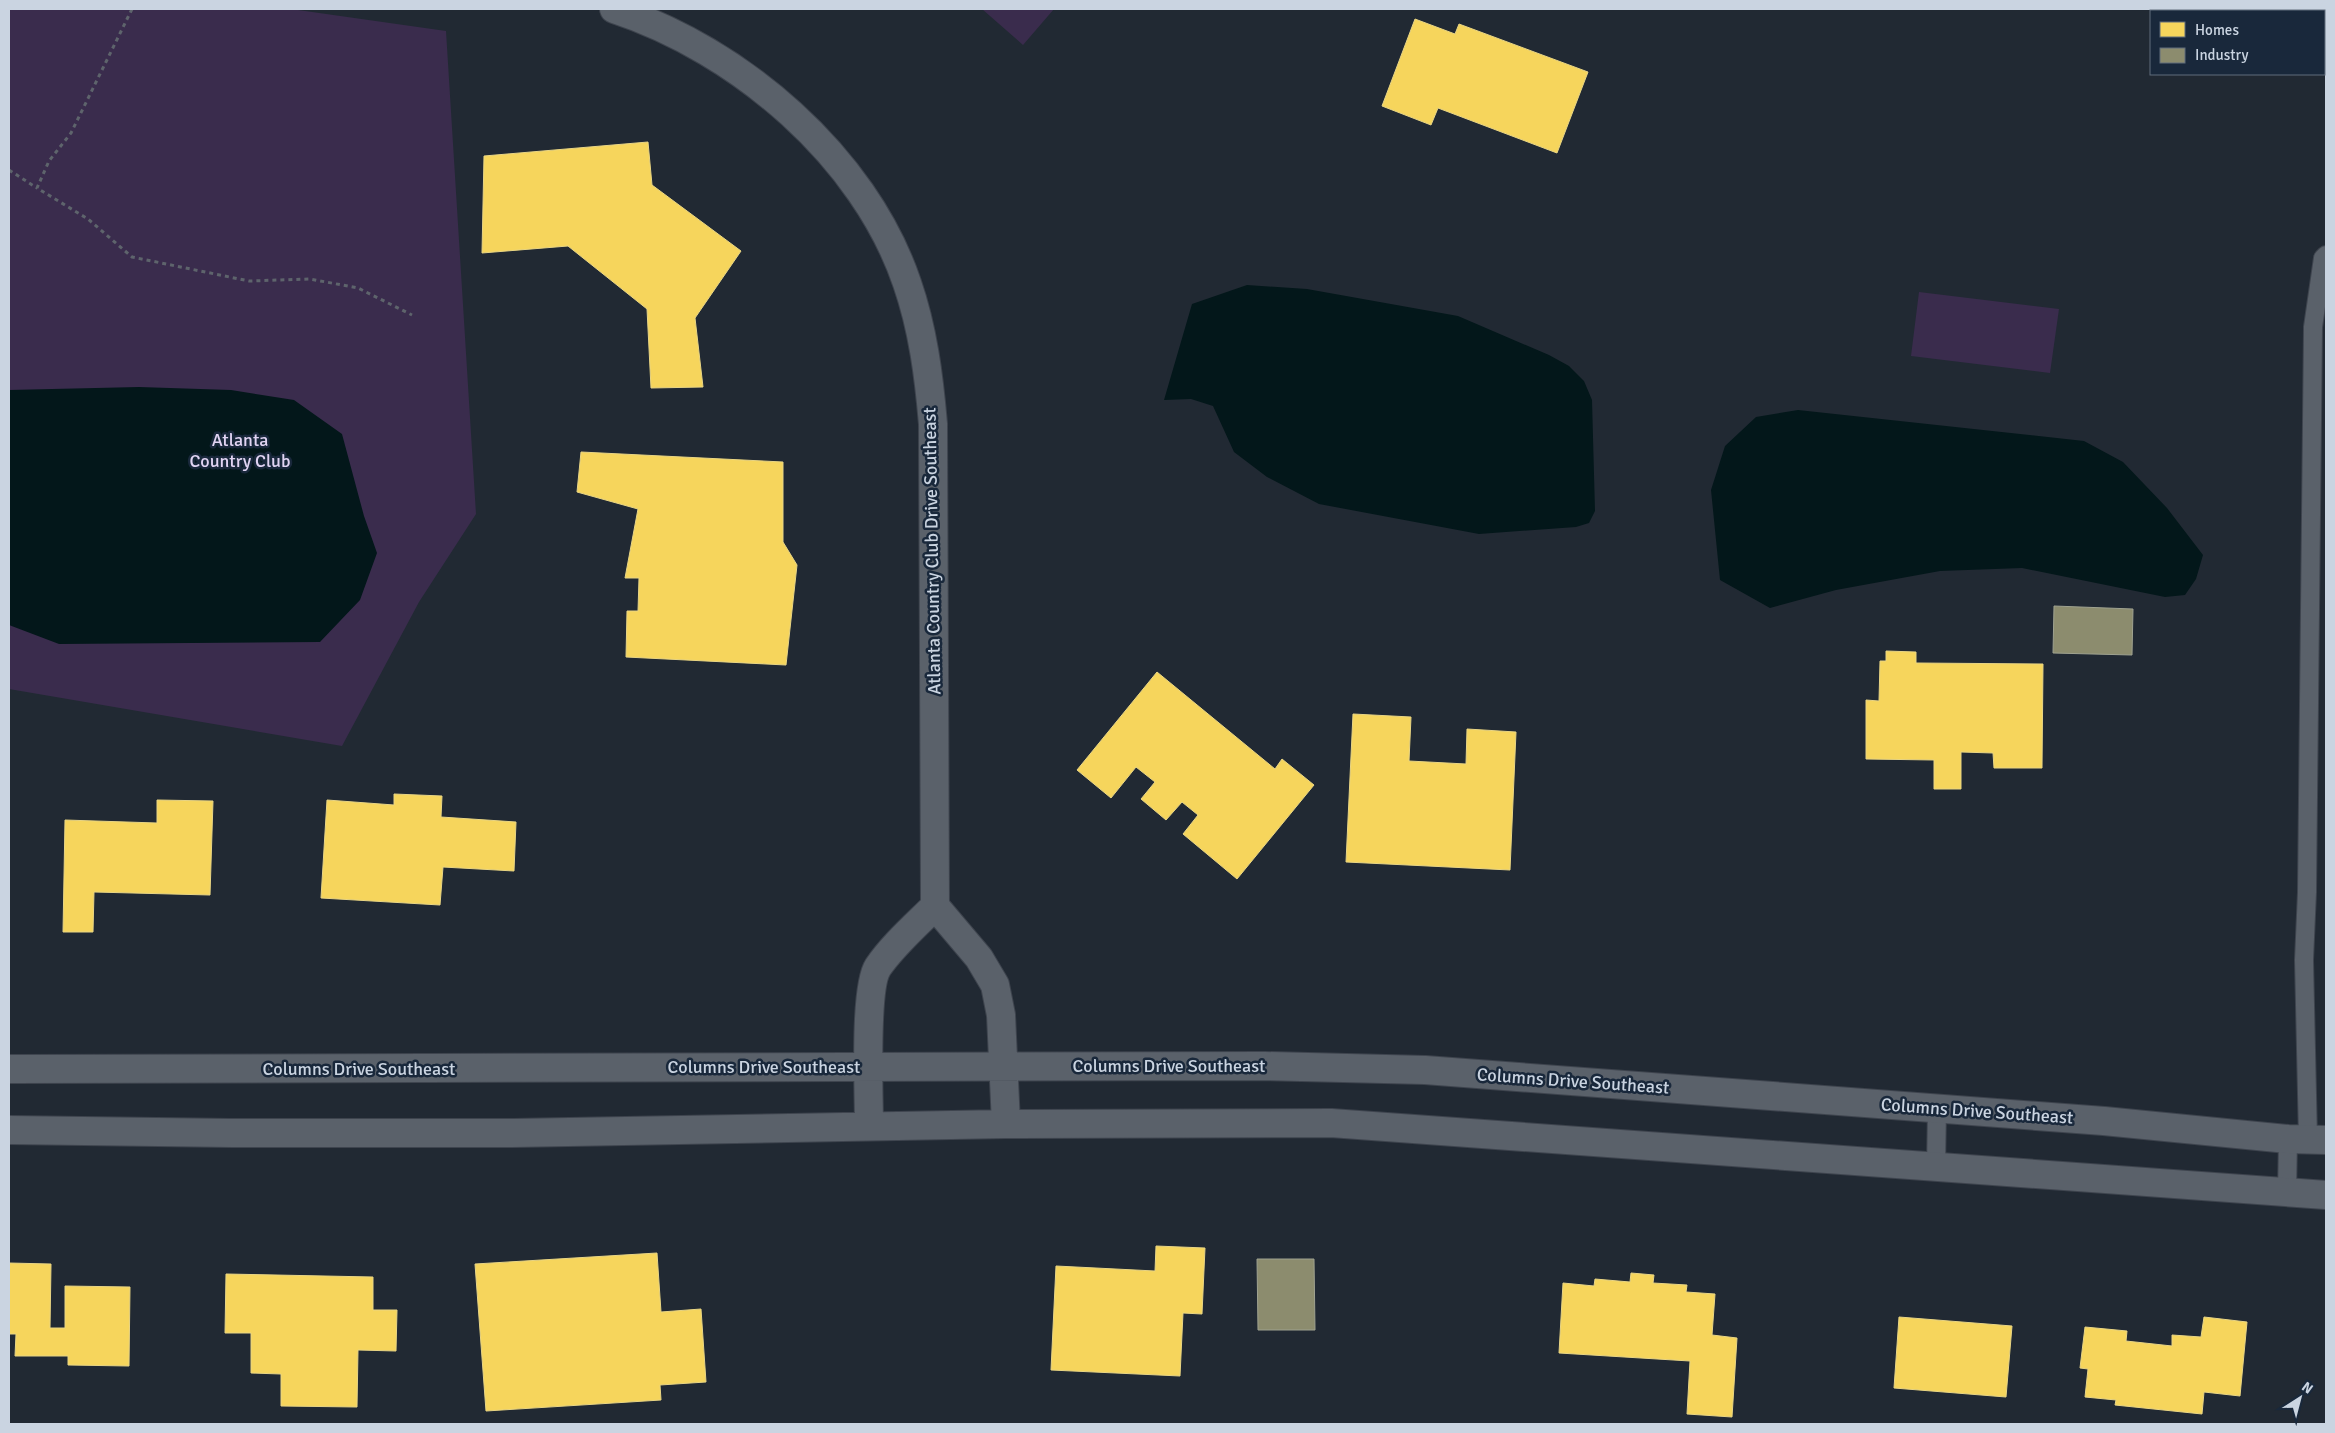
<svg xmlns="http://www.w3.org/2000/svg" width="2335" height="1433" font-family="Signika,sans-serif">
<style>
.green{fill:#3a2c4d}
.water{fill:#03171a}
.homes{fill:#f6d55c;stroke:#e9d584}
.industry{fill:#8c8c6e;stroke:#9fa290}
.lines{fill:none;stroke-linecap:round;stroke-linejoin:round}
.lane-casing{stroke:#3e444e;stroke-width:20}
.street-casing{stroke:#3e444e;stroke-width:30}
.path{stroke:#5e646c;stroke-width:3;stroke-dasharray:4 4;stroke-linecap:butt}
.lane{stroke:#5a616a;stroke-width:18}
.street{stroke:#5a616a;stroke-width:28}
.labels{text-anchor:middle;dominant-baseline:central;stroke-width:5;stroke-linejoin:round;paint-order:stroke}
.park-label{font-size:18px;fill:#e1d4f3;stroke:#19283b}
.street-label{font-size:18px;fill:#cad4e1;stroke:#19283b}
</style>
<rect width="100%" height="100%" fill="#212933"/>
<path class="green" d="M9,9H291L446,31L476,514L419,602L342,746L9,689Z
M982,9H1054L1023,45Z
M1919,292L2059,309L2050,373L1911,356Z"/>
<path class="water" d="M1247,285L1307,289L1458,316L1549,355L1569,366L1584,381L1592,400L1595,511L1589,523L1576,527L1479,534L1319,504L1267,477L1234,452L1213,406L1191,399L1164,400L1192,304Z
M139,387L231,390L294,400L342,434L364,516L377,553L360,600L320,642L59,644L9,625V390Z
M1798,410L2084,441L2123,462L2167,508L2203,555L2196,579L2185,595L2165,597L2022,568L1940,571L1836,590L1770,608L1720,580L1711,490L1725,446L1756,417Z"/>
<path class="homes" d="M1415,19L1455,34L1459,24L1588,72L1557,153L1438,108L1431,125L1382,106Z
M648,142L652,185L741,251L695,318L703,387L651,388L647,309L568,246L482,253L484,156Z
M581,452L783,462V542L797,565L786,665L626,657L627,611H638L639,578H625L638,509L577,492Z
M1886,651L1916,652V663L2043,664L2042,768H1994L1993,753L1961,752V789H1934V760L1866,759V700L1879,701L1880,661H1886Z
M1157,672L1275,769L1282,759L1314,785L1237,879L1183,834L1198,815L1182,802L1166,820L1141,799L1155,782L1136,767L1111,798L1077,770Z
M1353,714L1411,717L1409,761L1466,764L1467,729L1516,732L1510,870L1346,862Z
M394,794L442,796L441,817L516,822L514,871L443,867L440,905L321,898L327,800L394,805Z
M157,800L213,801L210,895L94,892L93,932H63L65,820L157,823Z
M1156,1246L1205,1248L1202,1314L1183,1313L1180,1376L1051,1370L1056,1266L1155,1271Z
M657,1253L661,1312L701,1309L706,1382L660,1385L661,1400L486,1411L475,1264Z
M9,1263L51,1264L50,1328H65V1286L130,1287L129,1366L68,1365V1356H15L16,1334H9Z
M1631,1273L1654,1275L1653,1283L1687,1285L1686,1292L1715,1294L1712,1335L1737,1338L1732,1417L1687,1414L1690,1361L1559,1353L1563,1283L1594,1286L1595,1279L1630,1282Z
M226,1274L373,1277V1310H397L396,1351L358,1350L357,1407L281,1406V1374L251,1373V1333H225Z
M1899,1317L2012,1326L2006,1397L1894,1388Z
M2204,1317L2247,1322L2240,1396L2204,1392L2202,1414L2115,1405L2116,1400L2085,1397L2088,1369L2080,1368L2085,1327L2127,1331L2126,1341L2172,1346V1335L2201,1337Z"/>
<path class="industry" d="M2054,606L2133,609L2132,655L2053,653Z
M1257,1259H1314L1315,1330H1258Z"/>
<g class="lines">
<defs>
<path id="lane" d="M2308,1139L2304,960L2307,892L2313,327L2323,258L2326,255
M1936,1168L1937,1108
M2287,1192L2288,1139"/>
<path id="street" d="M614,9C739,50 864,156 907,283C923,329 929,377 933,424L935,906L979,958L995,985L1001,1015L1006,1124
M9,1069L1265,1066L1425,1070L2104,1121L2288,1139L2326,1140
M869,1126C869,1096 864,988 878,967C893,945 916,925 935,906
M9,1130L231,1133H513L1006,1124L1331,1123L2326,1195"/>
</defs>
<use href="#lane" class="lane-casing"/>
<use href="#street" class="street-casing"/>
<path class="path" d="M132,9L71,133L49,161L37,188L88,219L132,257L249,281L310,279L358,288L412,315
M9,170L37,188"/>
<use href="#lane" class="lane"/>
<use href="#street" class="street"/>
</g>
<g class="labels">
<g class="park-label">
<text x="240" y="440">Atlanta<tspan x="240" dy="21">Country Club</tspan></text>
</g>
<g class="street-label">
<text transform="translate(932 551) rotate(-91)">Atlanta Country Club Drive Southeast</text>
<text x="1169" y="1066">Columns Drive Southeast</text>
<text x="764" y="1067">Columns Drive Southeast</text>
<text x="359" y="1069">Columns Drive Southeast</text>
<text transform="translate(1573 1081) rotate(4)">Columns Drive Southeast</text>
<text transform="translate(1977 1111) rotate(4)">Columns Drive Southeast</text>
</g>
</g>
<rect width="2335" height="1433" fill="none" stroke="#cad4e1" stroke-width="20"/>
<rect x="2150" y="10" width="175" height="65" fill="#19283b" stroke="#606d7d"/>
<rect x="2160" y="22" width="25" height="15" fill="#f6d55c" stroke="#606d7d"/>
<text x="2195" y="35" font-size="15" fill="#cad4e1">Homes</text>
<rect x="2160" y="48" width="25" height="15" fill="#8c8c6e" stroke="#606d7d"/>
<text x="2195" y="60" font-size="15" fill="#cad4e1">Industry</text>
<g transform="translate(2300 1398) rotate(36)" stroke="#19283b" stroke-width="4" paint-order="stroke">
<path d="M0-4L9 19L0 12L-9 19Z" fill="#cad4e1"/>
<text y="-8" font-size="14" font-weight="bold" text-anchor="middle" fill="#cad4e1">N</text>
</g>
</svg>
